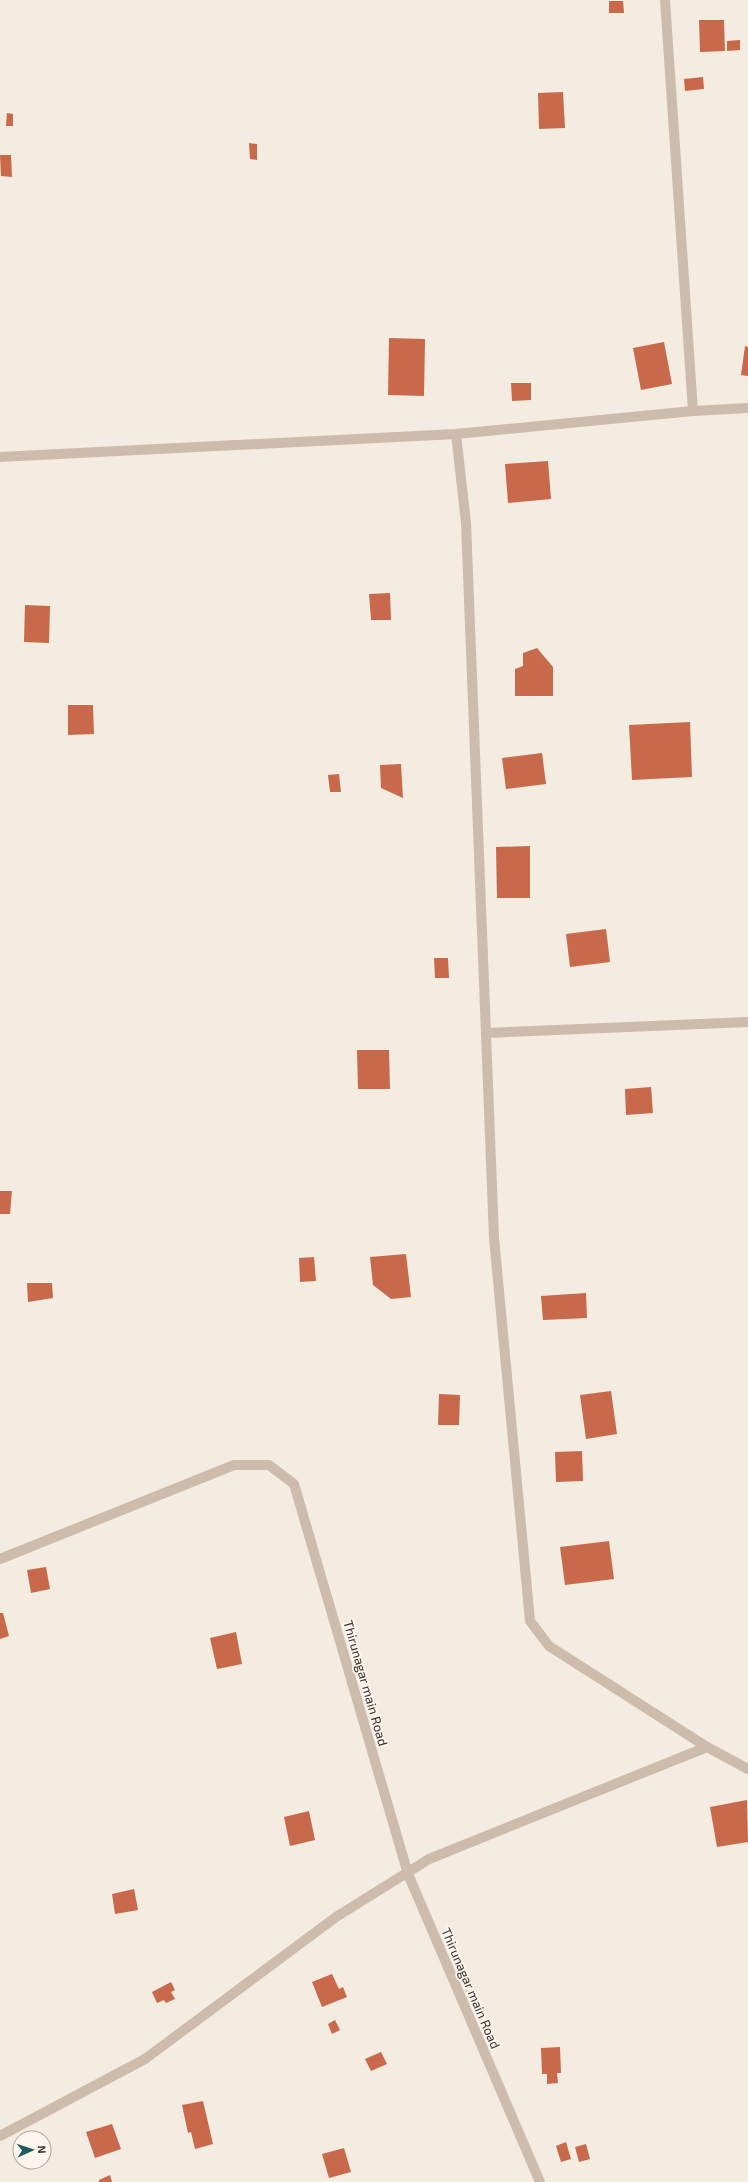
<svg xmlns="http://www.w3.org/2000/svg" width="748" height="2182" font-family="'Exo 2',sans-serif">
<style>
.building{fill:#c8694b}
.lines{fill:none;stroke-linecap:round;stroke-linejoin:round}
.minor{stroke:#cdbbac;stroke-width:10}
.labels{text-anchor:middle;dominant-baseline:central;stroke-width:4;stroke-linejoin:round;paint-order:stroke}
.street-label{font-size:13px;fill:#3b302b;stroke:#fbf5ee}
</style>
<rect width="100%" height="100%" fill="#f4ebe1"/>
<path class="building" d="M609,1H623L624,13H609Z
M699,20H724L725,51L700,52Z
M740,40V50L727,51V41Z
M703,77L704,89L685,91L684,79Z
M563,92L565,128L539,129L538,93Z
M7,113L13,114V126H6Z
M249,143L257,144V160L250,159Z
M0,155H11L12,177L1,176Z
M389,338L425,339L424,396L388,395Z
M664,342L672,384L641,390L633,348Z
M745,346L748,347V376L741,375Z
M511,383H531V400L512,401Z
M548,461L551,499L508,503L505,464Z
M390,593L391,620H371L369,594Z
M25,605L50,606L49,643L24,642Z
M537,648L553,667V696H515V669L523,666V653Z
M68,705H93L94,734L68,735Z
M690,722L692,777L632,780L629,725Z
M542,753L546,784L506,789L502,758Z
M401,764L403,798L381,788L380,765Z
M339,774L341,792H330L328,775Z
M530,846V898H497L496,847Z
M606,929L610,962L570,967L566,934Z
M434,958H448L449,978H435Z
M357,1050H389L390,1089H358Z
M651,1087L653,1113L626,1115L625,1089Z
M0,1191H12L10,1214H0Z
M406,1254L411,1297L391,1299L373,1285L370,1257Z
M314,1257L316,1281L300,1282L299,1258Z
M27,1283H52L53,1298L28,1302Z
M586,1293L587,1318L543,1320L541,1296Z
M611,1391L617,1434L586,1439L580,1395Z
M439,1394L460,1395L459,1425H438Z
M582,1451L583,1481L556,1482L555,1452Z
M609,1541L614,1579L565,1585L560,1547Z
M46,1567L50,1589L31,1593L27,1570Z
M0,1613H3L9,1636L0,1639Z
M236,1632L242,1664L217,1669L210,1638Z
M747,1800L748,1842L717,1847L710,1807Z
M309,1811L315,1840L290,1846L284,1817Z
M134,1889L138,1910L115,1914L112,1894Z
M332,1974L339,1989L343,1987L347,1997L322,2007L312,1982Z
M171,1982L175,1990L171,1992L175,1999L166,2003L164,2000L157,2003L152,1992Z
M335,2020L340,2030L332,2034L328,2024Z
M560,2047L561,2073H557L558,2083L547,2084V2074H542L541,2048Z
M381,2052L387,2064L371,2071L365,2059Z
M203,2101L213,2144L195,2149L191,2132L188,2133L182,2105Z
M112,2124L121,2149L95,2158L86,2132Z
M566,2142L571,2159L561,2162L556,2146Z
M586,2144L590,2159L579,2162L575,2147Z
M344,2148L351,2172L329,2178L322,2154Z
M110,2175L112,2182H99V2180Z"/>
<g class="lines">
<path class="minor" d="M693,411L748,408
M456,434L466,523L494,1238L530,1621L549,1646L707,1747L748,1769
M0,457L456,434L693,411L665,0
M487,1033L748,1022
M0,1559L234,1465H269L294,1484L408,1874L540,2182
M0,2136L145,2059L336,1917L429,1859L707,1747"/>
</g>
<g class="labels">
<g class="street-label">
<text transform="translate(366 1683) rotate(74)">Thirunagar main Road</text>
<text transform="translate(471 1988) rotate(67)">Thirunagar main Road</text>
</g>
</g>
<g transform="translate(32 2150) rotate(87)"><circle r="19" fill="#fbf5ee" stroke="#aea6a0"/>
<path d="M0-3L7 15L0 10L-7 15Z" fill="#1f5a5e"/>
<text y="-6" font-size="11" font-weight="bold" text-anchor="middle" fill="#3b302b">N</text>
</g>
</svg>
